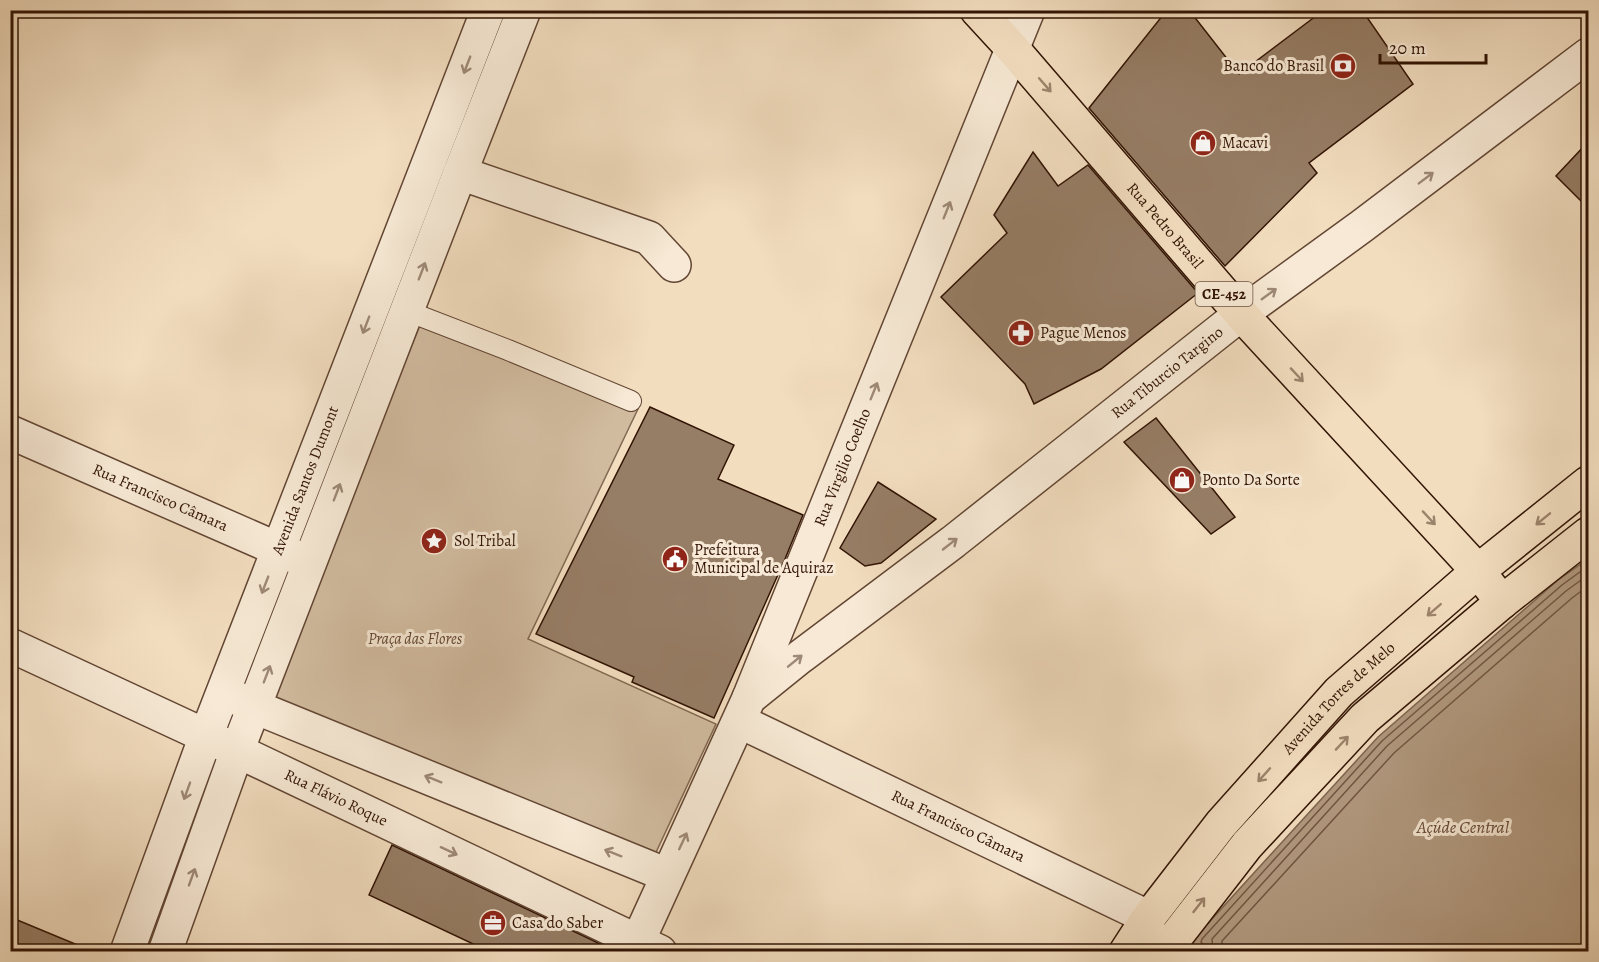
<svg xmlns="http://www.w3.org/2000/svg" width="1599" height="962" font-family="Alegreya,serif">
<style>
.green{fill:#d1bb9f;stroke:#826852;stroke-width:1.5}
.water{fill:#b1997f;stroke:#7e644e;stroke-width:1.5}
.lines{fill:none;stroke-linecap:round;stroke-linejoin:round}
.shore{stroke:#725642;stroke-width:1.5}
.building{fill:#967d65;stroke:#321404;stroke-width:1.5}
.service-casing{stroke:#624633;stroke-width:22}
.minor-casing{stroke:#624633;stroke-width:36}
.tertiary-casing{stroke:#624633;stroke-width:36}
.primary-casing{stroke:#321404;stroke-width:36}
.service{stroke:#f7e9d5;stroke-width:20}
.minor{stroke:#f7e9d5;stroke-width:33}
.tertiary{stroke:#f7e9d5;stroke-width:33}
.primary{stroke:#f2ddbf;stroke-width:33}
.oneway{stroke:#9e8977}
.oneway2{stroke:#9c836b}
.labels{text-anchor:middle;dominant-baseline:central;stroke-width:6;stroke-linejoin:round;paint-order:stroke}
.shield{fill:#f7e9d5;stroke:#6d5443;stroke-width:1.5}
.shield-label{font-size:15px;font-weight:bold;fill:#321404}
.poi-label{font-size:16px;fill:#321404;stroke:#f7e9d5;text-anchor:start}
.street-label{font-size:16px;fill:#321404;stroke:#f7e9d5}
.park-label{font-size:16px;font-style:italic;fill:#624632;stroke:#f7e9d5}
.water-label{font-size:18px;font-style:italic;fill:#654935;stroke:#f7e9d5}
</style>
<rect width="100%" height="100%" fill="#f2ddbf"/>
<filter id="stains"><feTurbulence type="fractalNoise" baseFrequency=".00333" numOctaves="4"/><feColorMatrix values="0 0 0 0 .2 0 0 0 0 .09 0 0 0 0 .02 0 0 0 .5 -.17"/></filter>
<radialGradient id="worn" r=".72"><stop offset=".6" stop-color="#630" stop-opacity="0"/><stop offset="1" stop-color="#630" stop-opacity=".3"/></radialGradient>
<path class="green" d="M420,325L638,409L528,639L716,724L651,863L267,701Z"/>
<path class="water" d="M1588,559V951L1202,952L1191,942L1378,737L1558,580Z"/>
<g class="lines">
<path class="shore" d="M1205,952V947L1201,942L1202,939L1382,741L1562,585L1588,566
M1213,952L1212,939L1387,746L1566,591L1588,575
M1222,952V941L1394,753L1572,598L1588,586"/>
</g>
<path class="building" d="M1167,10H1189L1239,74L1324,10H1362L1413,84L1309,163L1317,173L1225,266L1089,108Z
M1588,142V208L1556,176Z
M1033,152L1058,186L1088,165L1198,293L1101,369L1034,404L1025,384L941,297L1007,233L994,215Z
M650,407L734,445L718,479L803,515L785,559L714,718L632,682L634,677L536,634Z
M1156,418L1235,517L1211,534L1124,442Z
M878,482L936,519L881,563L865,566L840,548Z
M392,845L592,940L614,951H488L369,895Z
M10,917L92,951H10Z"/>
<g class="lines">
<defs>
<path id="service" d="M407,311L508,350L631,401"/>
<g id="minor">
<path d="M460,173L649,238L674,265"/>
<path id="s1" d="M10,432L305,561"/>
<path id="s2" d="M10,645L206,736L660,952"/>
<path d="M228,694L255,707L667,875"/>
<path id="s3" d="M749,698L800,657L953,542L1241,314L1362,226L1588,55"/>
<path id="s4" d="M739,721L1137,912C1149,925 1150,929 1151,947"/>
<path id="s5" d="M633,952L749,698L1028,10"/>
</g>
<g id="tertiary">
<path id="s6" d="M127,952L206,736L488,10"/>
<path d="M165,952L237,751L460,173L524,10"/>
</g>
<g id="primary">
<path id="s7" d="M977,10L1012,48L1241,314L1478,571L1502,602"/>
<path id="s8" d="M1126,952L1146,921L1221,824L1339,692L1478,571L1588,483"/>
<path d="M1164,952L1247,845L1365,718L1502,602L1588,534"/>
</g>
</defs>
<use href="#service" class="service-casing"/>
<use href="#minor" class="minor-casing"/>
<use href="#tertiary" class="tertiary-casing"/>
<use href="#primary" class="primary-casing"/>
<use href="#service" class="service"/>
<use href="#minor" class="minor"/>
<use href="#tertiary" class="tertiary"/>
<use href="#primary" class="primary"/>
</g>
<defs><path id="oneway-shaft" d="M-6 0H5M1.5-3L5.5 0L1.5 3" fill="none" stroke-width="1.6" stroke-linecap="round" stroke-linejoin="round" transform="scale(1.5)"/></defs>
<g class="oneway">
<use href="#oneway-shaft" transform="translate(467 65) rotate(111)"/>
<use href="#oneway-shaft" transform="translate(1426 178) rotate(-37)"/>
<use href="#oneway-shaft" transform="translate(947 210) rotate(-68)"/>
<use href="#oneway-shaft" transform="translate(422 271) rotate(-69)"/>
<use href="#oneway-shaft" transform="translate(1269 294) rotate(-36)"/>
<use href="#oneway-shaft" transform="translate(366 325) rotate(111)"/>
<use href="#oneway-shaft" transform="translate(874 391) rotate(-68)"/>
<use href="#oneway-shaft" transform="translate(337 492) rotate(-69)"/>
<use href="#oneway-shaft" transform="translate(950 544) rotate(-38)"/>
<use href="#oneway-shaft" transform="translate(265 585) rotate(111)"/>
<use href="#oneway-shaft" transform="translate(795 661) rotate(-39)"/>
<use href="#oneway-shaft" transform="translate(267 674) rotate(-69)"/>
<use href="#oneway-shaft" transform="translate(433 779) rotate(-158)"/>
<use href="#oneway-shaft" transform="translate(187 791) rotate(110)"/>
<use href="#oneway-shaft" transform="translate(683 841) rotate(-65)"/>
<use href="#oneway-shaft" transform="translate(449 851) rotate(25)"/>
<use href="#oneway-shaft" transform="translate(613 853) rotate(-158)"/>
<use href="#oneway-shaft" transform="translate(192 877) rotate(-70)"/>
</g>
<g class="oneway2">
<use href="#oneway-shaft" transform="translate(1045 85) rotate(49)"/>
<use href="#oneway-shaft" transform="translate(1297 375) rotate(47)"/>
<use href="#oneway-shaft" transform="translate(1429 518) rotate(47)"/>
<use href="#oneway-shaft" transform="translate(1543 519) rotate(141)"/>
<use href="#oneway-shaft" transform="translate(1434 610) rotate(139)"/>
<use href="#oneway-shaft" transform="translate(1342 743) rotate(-47)"/>
<use href="#oneway-shaft" transform="translate(1264 775) rotate(132)"/>
<use href="#oneway-shaft" transform="translate(1199 905) rotate(-52)"/>
</g>
<defs>
<symbol id="bank-disc" viewBox="-11 -11 22 22"><circle r="9.5" fill="#8f2418" stroke="#f7e9d5"/><path d="M-6-4H6V4H-6ZM0-2.3a2.3 2.3 0 1 0 0 4.6a2.3 2.3 0 1 0 0-4.6Z" fill="#fff"/></symbol>
<symbol id="shop-disc" viewBox="-11 -11 22 22"><circle r="9.5" fill="#8f2418" stroke="#f7e9d5"/><path d="M-5-2.5h2.3a2.7 3.5 0 0 1 5.4 0H5L5.5 6h-11ZM-1.5-2.5h3a1.5 2.3 0 0 0-3 0Z" fill="#fff"/></symbol>
<symbol id="pharmacy-disc" viewBox="-11 -11 22 22"><circle r="9.5" fill="#8f2418" stroke="#f7e9d5"/><path d="M-2-6h4v4h4v4h-4v4h-4v-4h-4v-4h4Z" fill="#fff"/></symbol>
<symbol id="sight-disc" viewBox="-11 -11 22 22"><circle r="9.5" fill="#8f2418" stroke="#f7e9d5"/><path d="M0-6L1.8-2.2L6-1.7L2.9 1.2L3.7 5.4L0 3.3L-3.7 5.4L-2.9 1.2L-6-1.7L-1.8-2.2Z" fill="#fff"/></symbol>
<symbol id="civic-disc" viewBox="-11 -11 22 22"><circle r="9.5" fill="#8f2418" stroke="#f7e9d5"/><path d="M-.6-6.5H3V-4.5H.6V-3L4-1V1h2V6H-6V1h2V-1L-.6-3ZM-1.2 2.5V6h2.4V2.5Z" fill="#fff"/></symbol>
<symbol id="office-disc" viewBox="-11 -11 22 22"><circle r="9.5" fill="#8f2418" stroke="#f7e9d5"/><path d="M-6-3h4V-5.5h4V-3h4V5H-6ZM-1-4.5V-3h2v-1.5ZM-6 0V1H6V0Z" fill="#fff"/></symbol>
</defs>
<g fill-rule="evenodd">
<use href="#bank-disc" x="1328" y="51" width="30" height="30"/>
<use href="#shop-disc" x="1188" y="128" width="30" height="30"/>
<use href="#pharmacy-disc" x="1006" y="318" width="30" height="30"/>
<use href="#shop-disc" x="1167" y="465" width="30" height="30"/>
<use href="#sight-disc" x="419" y="526" width="30" height="30"/>
<use href="#civic-disc" x="660" y="544" width="30" height="30"/>
<use href="#office-disc" x="478" y="908" width="30" height="30"/>
</g>
<g class="labels">
<rect class="shield" x="1195.5" y="282" width="57" height="24" rx="4.5"/>
<g class="shield-label">
<text x="1224" y="294">CE-452</text>
</g>
<g class="poi-label">
<text x="1324" y="66" text-anchor="end">Banco do Brasil</text>
<text x="1222" y="143">Macavi</text>
<text x="1040" y="333">Pague Menos</text>
<text x="1202" y="480">Ponto Da Sorte</text>
<text x="454" y="541">Sol Tribal</text>
<text x="694" y="550">Prefeitura<tspan x="694" dy="18">Municipal de Aquiraz</tspan></text>
<text x="512" y="923">Casa do Saber</text>
</g>
<g class="street-label">
<text stroke="none"><textPath href="#s7" startOffset="286">Rua Pedro Brasil</textPath></text>
<text stroke="none"><textPath href="#s3" startOffset="530">Rua Tiburcio Targino</textPath></text>
<text stroke="none"><textPath href="#s5" startOffset="528">Rua Virgilio Coelho</textPath></text>
<text stroke="none"><textPath href="#s6" startOffset="504">Avenida Santos Dumont</textPath></text>
<text stroke="none"><textPath href="#s1" startOffset="164">Rua Francisco Câmara</textPath></text>
<text stroke="none"><textPath href="#s8" startOffset="332">Avenida Torres de Melo</textPath></text>
<text stroke="none"><textPath href="#s2" startOffset="360">Rua Flávio Roque</textPath></text>
<text stroke="none"><textPath href="#s4" startOffset="243">Rua Francisco Câmara</textPath></text>
</g>
<g class="park-label">
<text x="415" y="639">Praça das Flores</text>
</g>
<g class="water-label">
<text x="1463" y="827">Açúde Central</text>
</g>
</g>
<rect width="1599" height="962" fill="none" stroke="#f2ddbf" stroke-width="36"/>
<rect x="12" y="12" width="1575" height="938" fill="none" stroke="#321404" stroke-width="3"/>
<rect x="18" y="18" width="1563" height="926" fill="none" stroke="#321404" stroke-width="1.5"/>
<path d="M1380 54v9h106v-9" fill="none" stroke="#321404" stroke-width="3"/>
<text x="1389" y="54" font-size="18" fill="#321404" stroke="#f7e9d5" stroke-width="4.5" paint-order="stroke">20 m</text>
<rect width="100%" height="100%" filter="url(#stains)"/>
<rect width="100%" height="100%" fill="url(#worn)"/>
</svg>
